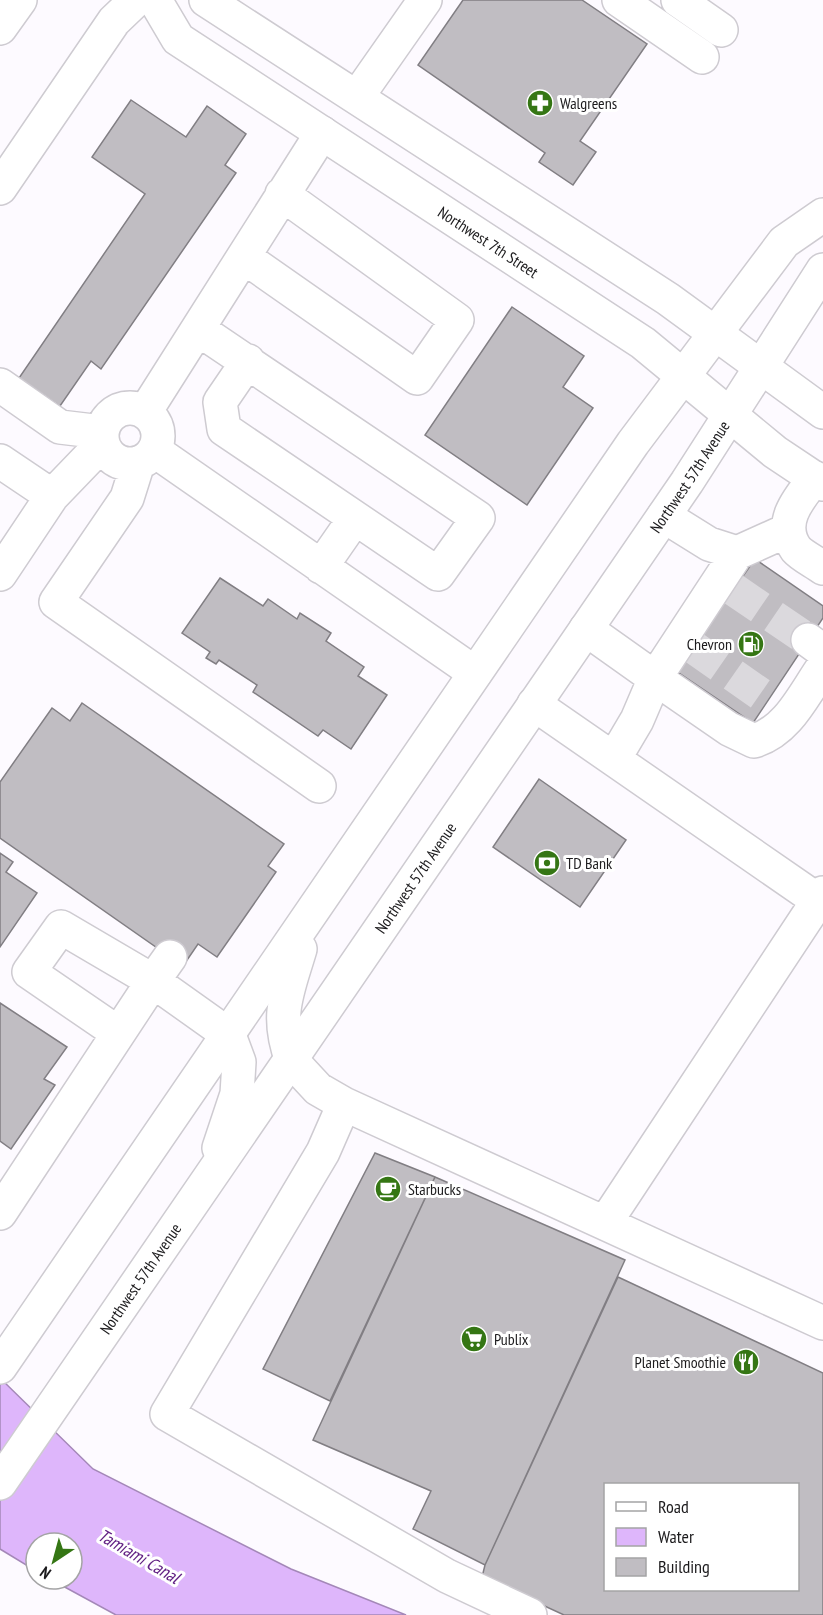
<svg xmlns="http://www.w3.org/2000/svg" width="823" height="1615" font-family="'PT Sans Narrow',sans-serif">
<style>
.water{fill:#deb6fb;stroke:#a488b8;stroke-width:1.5}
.building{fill:#c0bdc2;stroke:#817e83;stroke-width:1.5;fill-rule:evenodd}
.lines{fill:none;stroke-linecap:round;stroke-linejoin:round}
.minor-tunnel{stroke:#dbd9dd;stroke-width:33;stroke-dasharray:33 16;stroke-linecap:butt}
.minor-casing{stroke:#cecbd1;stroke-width:36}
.major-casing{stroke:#cecbd1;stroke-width:36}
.minor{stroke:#fff;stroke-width:33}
.major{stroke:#fff;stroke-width:33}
.labels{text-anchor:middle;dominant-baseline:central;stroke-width:6;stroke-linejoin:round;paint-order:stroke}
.poi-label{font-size:16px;fill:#1c1b1d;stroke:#fff;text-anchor:start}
.street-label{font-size:16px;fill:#1c1b1d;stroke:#fff}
.water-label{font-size:18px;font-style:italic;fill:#622284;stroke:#fff}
</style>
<rect width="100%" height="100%" fill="#fdfaff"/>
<path class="water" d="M0,1378L93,1469L291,1569L406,1615H116L50,1579H72V1543H36V1571L0,1549Z"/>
<path class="building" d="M463,0H582L647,44L580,141L596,152L573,185L539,162L545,153L418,65Z
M131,100L186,137L207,106L246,134L225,165L236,173L101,369L91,361L60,406L19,378L145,194L92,157Z
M512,307L584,356L563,387L593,408L527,505L425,435Z
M755,559L823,606V618L753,723L676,671Z
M220,578L263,606L268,599L297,619L300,613L331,633L326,641L364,667L358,676L387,695L351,749L323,730L318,736L253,692L257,685L219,660L216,664L206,658L210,652L182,633Z
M82,703L284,844L268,866L276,872L217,957L198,944L183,966L0,838V782L52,708L70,721Z
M539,779L626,840L580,907L493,847Z
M0,853L13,862L6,872L37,893L0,947Z
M0,1003L67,1047L44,1079L55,1085L11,1149L0,1141Z
M375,1153L435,1177L330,1401L263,1369Z
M435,1177L625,1260L485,1565L413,1529L431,1491L313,1440Z
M618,1277L823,1373V1615H564L482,1577L485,1565ZM606,1484H798V1590H606Z"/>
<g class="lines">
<path class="minor-tunnel" d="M733,589L808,640
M693,647L769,700"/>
<defs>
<path id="minor" d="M619,0L702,57
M678,0L721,30
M0,28L20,0
M357,97L425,0
M0,188L114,21L136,0
M244,257L417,378L457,320L282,194
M198,329L478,518L438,574L224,429L220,402L248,361
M0,385L60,427L102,432
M102 436a28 28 0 1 1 56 0a28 28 0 1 1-56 0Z
M145,412L322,133
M155,451L475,673
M0,461L52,496
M138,463L127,498L56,602L319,786
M815,478C799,498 777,523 796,549C802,556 815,562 823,568
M664,516L709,544L737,553L788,530
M321,567L355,518
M0,574L52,496L103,443
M586,629L655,678L737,553
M808,640L823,651
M534,704L823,904
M614,759L637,720L655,678L729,729L754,741C788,731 804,694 823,667
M118,1033L29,972L61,927L153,981L170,957
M292,1061L318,1089L344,1104L823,1323
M344,1104L323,1152L167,1414L447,1576L530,1615
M0,1213L153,981L229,1035
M605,1223L823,893"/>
<g id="major">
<path id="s1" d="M155,0L178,39L643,343L775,452L823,484"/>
<path d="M206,0L668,299L823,412"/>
<path d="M292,1061C275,1015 287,993 300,949"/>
<path d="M219,1148L237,1094L239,1062L229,1035"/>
<path d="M0,1367L633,443L784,242L823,215"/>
<path id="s2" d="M0,1483L687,482L823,270"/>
</g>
</defs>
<use href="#minor" class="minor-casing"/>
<use href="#major" class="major-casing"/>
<use href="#minor" class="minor"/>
<use href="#major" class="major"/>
</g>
<defs>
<symbol id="pharmacy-disc" viewBox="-11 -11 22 22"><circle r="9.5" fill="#357614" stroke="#fff"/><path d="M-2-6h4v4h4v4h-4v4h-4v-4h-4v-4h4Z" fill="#fff"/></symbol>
<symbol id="fuel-disc" viewBox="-11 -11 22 22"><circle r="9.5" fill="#357614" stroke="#fff"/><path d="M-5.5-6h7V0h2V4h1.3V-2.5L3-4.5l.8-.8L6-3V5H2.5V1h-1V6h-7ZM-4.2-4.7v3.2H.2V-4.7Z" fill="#fff"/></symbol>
<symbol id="bank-disc" viewBox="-11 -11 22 22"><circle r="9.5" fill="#357614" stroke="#fff"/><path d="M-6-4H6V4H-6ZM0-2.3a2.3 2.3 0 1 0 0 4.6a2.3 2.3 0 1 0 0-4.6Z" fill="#fff"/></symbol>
<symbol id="cafe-disc" viewBox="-11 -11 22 22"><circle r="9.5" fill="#357614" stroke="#fff"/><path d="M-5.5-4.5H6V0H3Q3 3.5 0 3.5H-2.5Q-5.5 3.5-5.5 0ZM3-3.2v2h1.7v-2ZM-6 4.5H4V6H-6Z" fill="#fff"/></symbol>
<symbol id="supermarket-disc" viewBox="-11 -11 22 22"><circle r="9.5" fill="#357614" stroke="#fff"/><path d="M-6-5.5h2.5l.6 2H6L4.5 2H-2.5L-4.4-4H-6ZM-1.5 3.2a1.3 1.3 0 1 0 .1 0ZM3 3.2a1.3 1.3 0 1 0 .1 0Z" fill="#fff"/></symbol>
<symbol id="restaurant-disc" viewBox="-11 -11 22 22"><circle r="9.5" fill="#357614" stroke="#fff"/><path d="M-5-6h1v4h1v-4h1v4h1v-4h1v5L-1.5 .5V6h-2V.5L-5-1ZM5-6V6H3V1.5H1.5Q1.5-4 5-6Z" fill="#fff"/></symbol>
</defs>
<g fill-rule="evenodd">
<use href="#pharmacy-disc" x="525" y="88" width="30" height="30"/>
<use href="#fuel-disc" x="736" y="629" width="30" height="30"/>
<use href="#bank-disc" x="532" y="848" width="30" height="30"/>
<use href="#cafe-disc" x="373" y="1174" width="30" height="30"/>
<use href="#supermarket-disc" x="459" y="1324" width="30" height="30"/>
<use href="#restaurant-disc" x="731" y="1347" width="30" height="30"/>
</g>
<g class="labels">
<g class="poi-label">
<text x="560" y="103">Walgreens</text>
<text x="732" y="644" text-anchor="end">Chevron</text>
<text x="566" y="863">TD Bank</text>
<text x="408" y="1189">Starbucks</text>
<text x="494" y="1339">Publix</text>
<text x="726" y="1362" text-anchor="end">Planet Smoothie</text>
</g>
<g class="street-label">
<text stroke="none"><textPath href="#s1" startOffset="416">Northwest 7th Street</textPath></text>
<text stroke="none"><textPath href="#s2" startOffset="1220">Northwest 57th Avenue</textPath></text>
<text stroke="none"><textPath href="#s2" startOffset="734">Northwest 57th Avenue</textPath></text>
<text stroke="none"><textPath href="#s2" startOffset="248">Northwest 57th Avenue</textPath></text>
</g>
<g class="water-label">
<text transform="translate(139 1556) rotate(30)">Tamiami Canal</text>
</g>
</g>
<rect x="604" y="1483" width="195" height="108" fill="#ffffff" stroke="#a4a4a5" stroke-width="1.5"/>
<rect x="616" y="1502" width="30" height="9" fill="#ffffff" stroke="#a4a4a5" stroke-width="1.5"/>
<text x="658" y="1513" font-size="18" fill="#1c1b1d">Road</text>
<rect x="616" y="1528" width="30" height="18" fill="#deb6fb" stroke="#a4a4a5" stroke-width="1.5"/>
<text x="658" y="1543" font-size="18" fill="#1c1b1d">Water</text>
<rect x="616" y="1558" width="30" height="18" fill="#c0bdc2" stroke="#a4a4a5" stroke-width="1.5"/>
<text x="658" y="1573" font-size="18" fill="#1c1b1d">Building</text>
<g transform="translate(54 1561) rotate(216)"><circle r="28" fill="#ffffff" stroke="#a4a4a5" stroke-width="1.5"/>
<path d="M0-4.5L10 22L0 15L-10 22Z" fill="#357614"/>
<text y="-9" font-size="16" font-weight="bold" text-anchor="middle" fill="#1c1b1d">N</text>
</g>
</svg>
